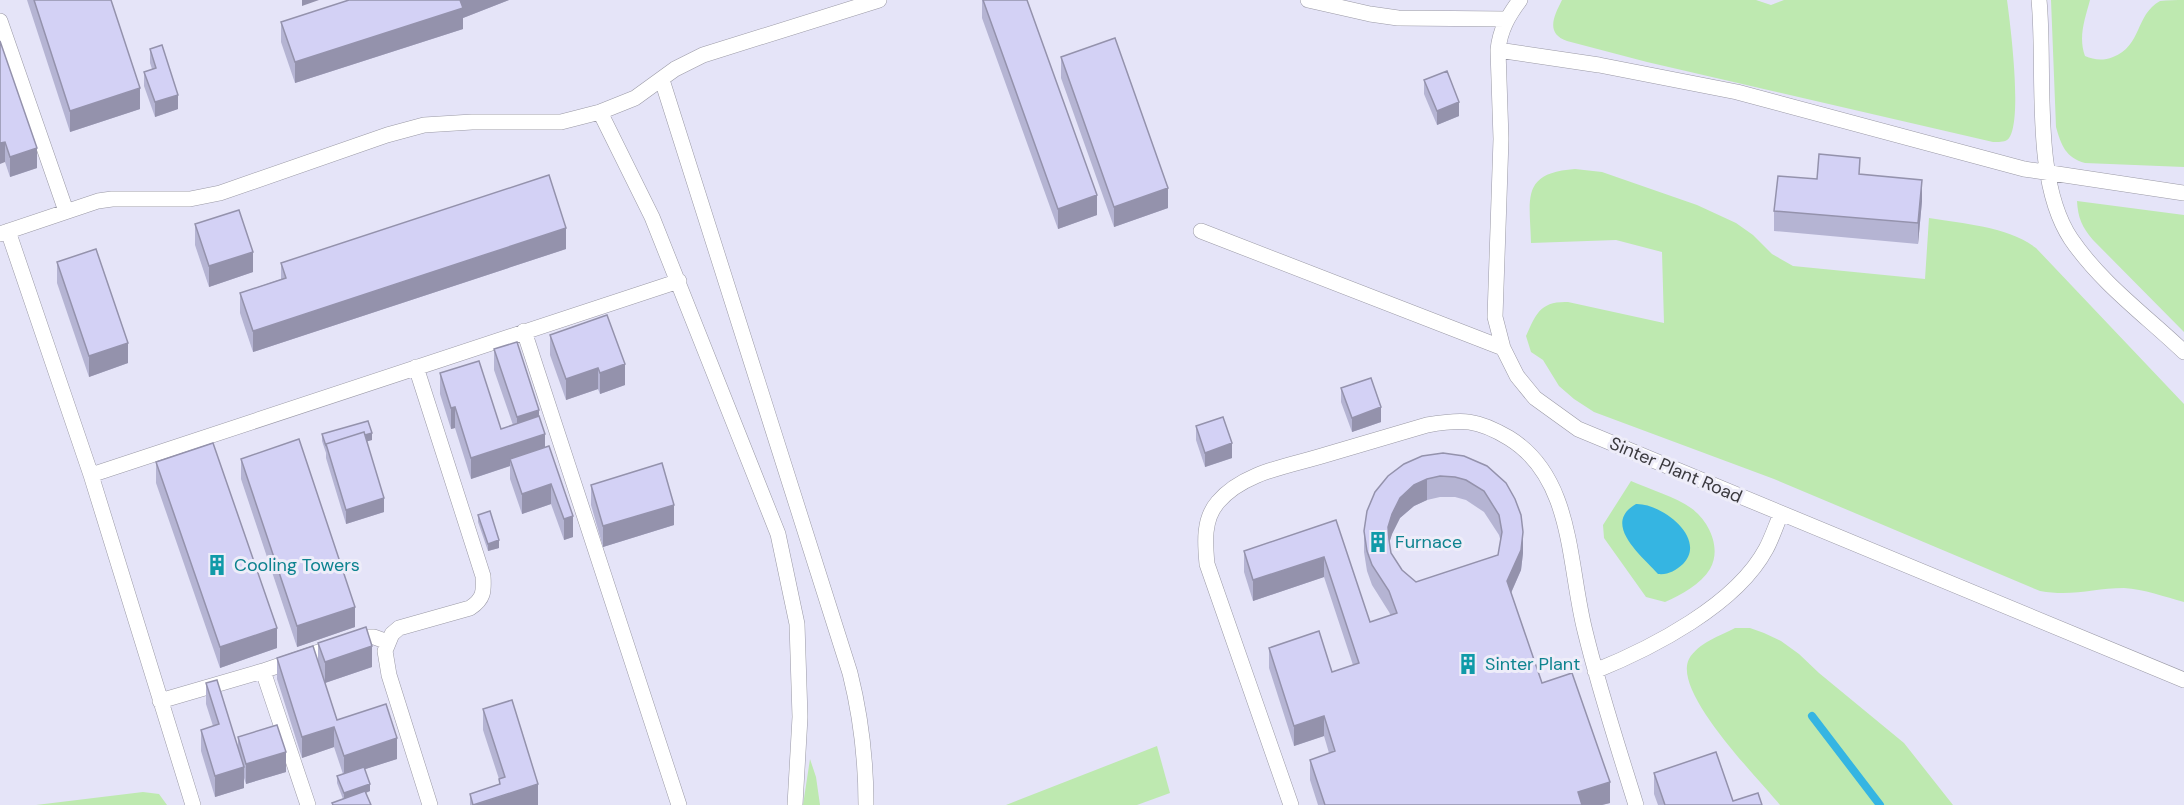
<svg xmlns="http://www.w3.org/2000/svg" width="2184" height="805" font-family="'DM Sans',sans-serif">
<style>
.built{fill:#e5e4f8}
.green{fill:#bee9b0}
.water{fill:#35b5e2}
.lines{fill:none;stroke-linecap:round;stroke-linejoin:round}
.stream{stroke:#35b5e2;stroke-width:8}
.service-casing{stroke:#9a99a5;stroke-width:16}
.service{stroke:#fff;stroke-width:15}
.wall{fill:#b5b4d3;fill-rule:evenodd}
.shaded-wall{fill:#9492ac}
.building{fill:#d3d1f5;stroke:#9492ac;stroke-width:1.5;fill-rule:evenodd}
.labels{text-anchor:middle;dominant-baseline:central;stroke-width:6;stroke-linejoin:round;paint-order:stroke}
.street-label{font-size:18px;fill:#3a393e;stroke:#eeedf9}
.culture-label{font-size:18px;fill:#0d838f;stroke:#eeedf9;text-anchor:start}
</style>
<rect width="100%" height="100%" fill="#eeedf9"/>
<path class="built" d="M0,0H2184V805H0Z"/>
<path class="green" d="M1562,0H1756L1771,5L1784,0H2007C2010,22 2024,128 2007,140C2004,142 1998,142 1993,142L1647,62L1567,41C1545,33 1554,16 1562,0Z
M2051,0H2090C2085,19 2078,37 2085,56C2094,60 2103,61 2113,57C2142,46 2135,15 2160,1C2167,0 2177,0 2184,0V167L2085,163C2066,158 2061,145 2056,127Z
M1575,169L1602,172L1697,205L1736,223L1753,235L1772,254L1793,266L1925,279L1929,218C1964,224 2007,226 2036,248L2184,404V602C2165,597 2144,589 2124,588C2094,588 2073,597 2040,591L1774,479L1594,412L1574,399L1559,386L1543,360L1531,352L1526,336C1536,314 1540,301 1568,302L1664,323L1662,252L1616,240L1531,243C1530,199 1520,173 1575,169Z
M2077,201L2184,215V332L2093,240C2082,227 2078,218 2077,201Z
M1631,481C1649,489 1676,497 1691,508C1709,521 1722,548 1710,569C1701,584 1681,595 1665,602L1646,597L1604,538L1603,525Z
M1735,628H1750L1764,633L1781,641L1799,654L1819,673L1904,743L1953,805H1780C1759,779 1672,692 1689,659C1698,643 1720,636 1735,628Z
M1157,746L1170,793L1137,805H1006Z
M810,759L816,777L820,805H803Z
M143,792L159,794L167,805H36Z"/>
<path class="water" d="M1636,504C1661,503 1708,538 1683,564C1675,571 1668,575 1658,574C1642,556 1601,524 1636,504Z"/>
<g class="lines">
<path class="stream" d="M1812,716L1880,805"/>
<defs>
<path id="service" d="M1308,0L1370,14L1398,18L1506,19
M1520,0C1508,16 1500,30 1498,50L1501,139L1495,317L1503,348L1517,376L1535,398L1578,429L2184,680
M2039,0C2046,70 2031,179 2071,239C2101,283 2145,315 2184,352
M0,21L66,211
M1498,50L1599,65L1737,92L2024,169L2184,193
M662,80L850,673C861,717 866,760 866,805
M600,112L652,217L778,534L797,624L800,717L795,805
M8,231L91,475
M1201,231L1503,348
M0,234L98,201L112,199H190L220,193L387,135L424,125L472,122H561L600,112L635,98L675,69L703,55L879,0
M524,331L679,805
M416,367L483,576C484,591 484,599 470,608L399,628L392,634L385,651L389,675L430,805
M263,671L308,805
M1595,671C1652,648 1736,605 1766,549C1772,538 1776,525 1781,514
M160,701L263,671L362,637H374L388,642
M193,805L91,475L679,281
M1291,805L1207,564C1205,543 1203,519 1218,502C1243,472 1289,466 1325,455C1359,445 1393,435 1427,425C1463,419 1477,419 1509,438C1574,478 1568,565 1585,631C1599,689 1618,747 1636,805"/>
</defs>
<use href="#service" class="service-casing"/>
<use href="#service" class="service"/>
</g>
<path class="wall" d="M27,0H111L140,109L70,132Z
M349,0H509L463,18V29L295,83L281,42V22Z
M982,0H1027L1097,215L1058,229L982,18Z
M0,41L37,168L10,177L5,162Z
M150,49L178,109L155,117L144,86V72L152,69L150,63Z
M1061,57L1168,208L1114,227L1061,78Z
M1424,80L1459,116L1437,125L1424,94Z
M1860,174L1922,201L1918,244L1774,231V211L1817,179Z
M195,224L253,272L209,287L195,245Z
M566,249L253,352L240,313V293L281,279V263Z
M57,262L128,363L89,377L57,283Z
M550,335L625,385L600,394L598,389L566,400L550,355Z
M494,349L539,417L545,447L573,537L564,540L551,504L522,514L510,479V466L471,479L455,428L451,429L440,394V373L501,429L513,425L494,370Z
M1341,388L1381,422L1352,432L1341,402Z
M1196,426L1232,458L1205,467L1196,440Z
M322,434L372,440L367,441L384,512L346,524L326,458V453L322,441Z
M1464,456L1523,553L1521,570L1511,593L1542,683L1610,803L1602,805H1318L1310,780V760L1329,753L1324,736L1294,746L1269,668V648L1332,672L1353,665L1324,577L1253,601L1244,572V551L1336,520L1370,622L1391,616L1389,612L1372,585L1367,571L1364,552V531L1367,511ZM1440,497H1455L1466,500L1484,512L1499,535L1501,542L1498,555L1416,582L1402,570L1391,553L1389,543L1392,534L1400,518L1414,506L1427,500Z
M241,459L355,627L297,647L241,479Z
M156,462L277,648L220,668L156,483Z
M591,485L674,525L603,547L591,505Z
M478,515L499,548L488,551L478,522Z
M318,643L372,667L325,683L337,720L397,759L365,769L370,791L366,793L371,805H332V803L343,799L337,783V776L343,774L334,747L302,758L277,679V658L318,663Z
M206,683L238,747V737L286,772L246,784L244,778V788L215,797L201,751V730L213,726L206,704Z
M483,709L538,805H470V794L499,785V779L483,730Z
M1654,773L1733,801L1762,805H1658L1654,794Z"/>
<path class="shaded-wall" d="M302,0H319L302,6Z
M460,0H509L463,18V29L295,83V62Z
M140,88V109L70,132V111Z
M178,95V109L155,117V102Z
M1459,102V116L1437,125V111Z
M5,142V162L0,164V143Z
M37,148V168L10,177V157Z
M1922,180V201L1918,244V223Z
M1168,188V208L1114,227V207Z
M1097,195V215L1058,229V209Z
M566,228V249L253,352V331Z
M253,252V272L209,287V266Z
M128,343V363L89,377V356Z
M625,364V385L600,394V373Z
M598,368V389L566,400V379Z
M455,407V428L451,429V408Z
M1381,407V422L1352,432V418Z
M539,410V430L517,437V417Z
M372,433V440L329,452L327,446Z
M545,434V455L510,459V466L471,479V458Z
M1232,443V458L1205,467V453Z
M1427,479V500L1414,506L1400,518L1392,534L1388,547V527L1392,514L1400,498L1414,485Z
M551,484V504L522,514V494Z
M384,498V512L346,524V510Z
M674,505V525L603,547V526Z
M573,516V537L564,540V519Z
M1523,532V553L1521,570L1507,602V581Z
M499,540V548L488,551V544Z
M1324,557V577L1253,601V580Z
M355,607V627L297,647V626Z
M277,628V648L220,668V647Z
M372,646V667L325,683V662Z
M1324,716V736L1294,746V726Z
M334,727V747L302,758V737Z
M397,738V759L344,776V756Z
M286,752V772L246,784V764Z
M244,767V788L215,797V776Z
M1610,782V803L1602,805H1578V792Z
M370,784V791L344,801V793Z
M538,784V805H474Z"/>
<path class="building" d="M34,0H111L140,88L70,111Z
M349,0H460L463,8L295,62L281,22Z
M983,0H1027L1097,195L1058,209Z
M1115,38L1168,188L1114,207L1061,57Z
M0,41L37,148L10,157L5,142L0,143Z
M162,45L178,95L155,102L144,72L156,68L150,49Z
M1447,71L1459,102L1437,111L1424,80Z
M1819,154L1860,158L1859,174L1922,180L1918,223L1774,211L1778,176L1817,179Z
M549,175L566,228L253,331L240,293L286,278L281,263Z
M239,210L253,252L209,266L195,224Z
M96,249L128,343L89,356L57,262Z
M607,315L625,364L600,373L598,368L566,379L550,335Z
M517,342L539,410L517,417L494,349Z
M479,361L501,429L539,416L545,434L471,458L455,407L451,408L440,373Z
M1371,378L1381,407L1352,418L1341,388Z
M1223,417L1232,443L1205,453L1196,426Z
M368,421L372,433L365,435L364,432L326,444V446L322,434Z
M364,432L384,498L346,510L326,444Z
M299,439L355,607L297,626L241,459Z
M213,443L277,628L220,647L156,462Z
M549,446L573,516L564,519L551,484L522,494L510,459Z
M1443,453L1464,456L1487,466L1506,483L1515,499L1521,515L1523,532L1521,550L1507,581L1542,683L1572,673L1610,782L1578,792L1582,805H1325L1310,760L1335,751L1324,716L1294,726L1269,648L1319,631L1332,672L1359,663L1324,557L1253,580L1244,551L1336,520L1370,622L1397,613L1389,591L1372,565L1367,551L1364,531L1367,511L1375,492L1388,476L1404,464L1422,456ZM1440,476L1455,477L1466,480L1484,491L1499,515L1502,532L1498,555L1416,582L1402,570L1391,553L1389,540L1388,527L1392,514L1400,498L1414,485L1427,479Z
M662,463L674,505L603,526L591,485Z
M490,511L499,540L488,544L478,515Z
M366,627L372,646L325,662L318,643Z
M313,646L337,720L386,704L397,738L344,756L334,727L302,737L277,658Z
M217,680L244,767L215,776L201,730L219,724L206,683Z
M512,700L538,784L473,805L470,794L500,784L499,779L505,777L483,709Z
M277,725L286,752L246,764L238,737Z
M1716,752L1733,801L1758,793L1762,805H1665L1654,773Z
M364,767L370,784L344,793L337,776Z
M365,791L371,805H333L332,803Z"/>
<defs>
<symbol id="building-bare" viewBox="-9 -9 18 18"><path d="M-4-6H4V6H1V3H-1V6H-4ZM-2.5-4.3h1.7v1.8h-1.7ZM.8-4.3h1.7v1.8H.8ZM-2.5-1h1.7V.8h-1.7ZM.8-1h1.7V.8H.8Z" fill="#0f9aa8" stroke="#eeedf9" stroke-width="2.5" paint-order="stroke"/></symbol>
</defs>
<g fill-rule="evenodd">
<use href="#building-bare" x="1363" y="527" width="30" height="30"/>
<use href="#building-bare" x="202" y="550" width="30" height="30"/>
<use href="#building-bare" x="1453" y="649" width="30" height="30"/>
</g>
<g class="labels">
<g class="street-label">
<text transform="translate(1676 470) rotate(23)">Sinter Plant Road</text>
</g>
<g class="culture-label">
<text x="1395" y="542">Furnace</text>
<text x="234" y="565">Cooling Towers</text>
<text x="1485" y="664">Sinter Plant</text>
</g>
</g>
</svg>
